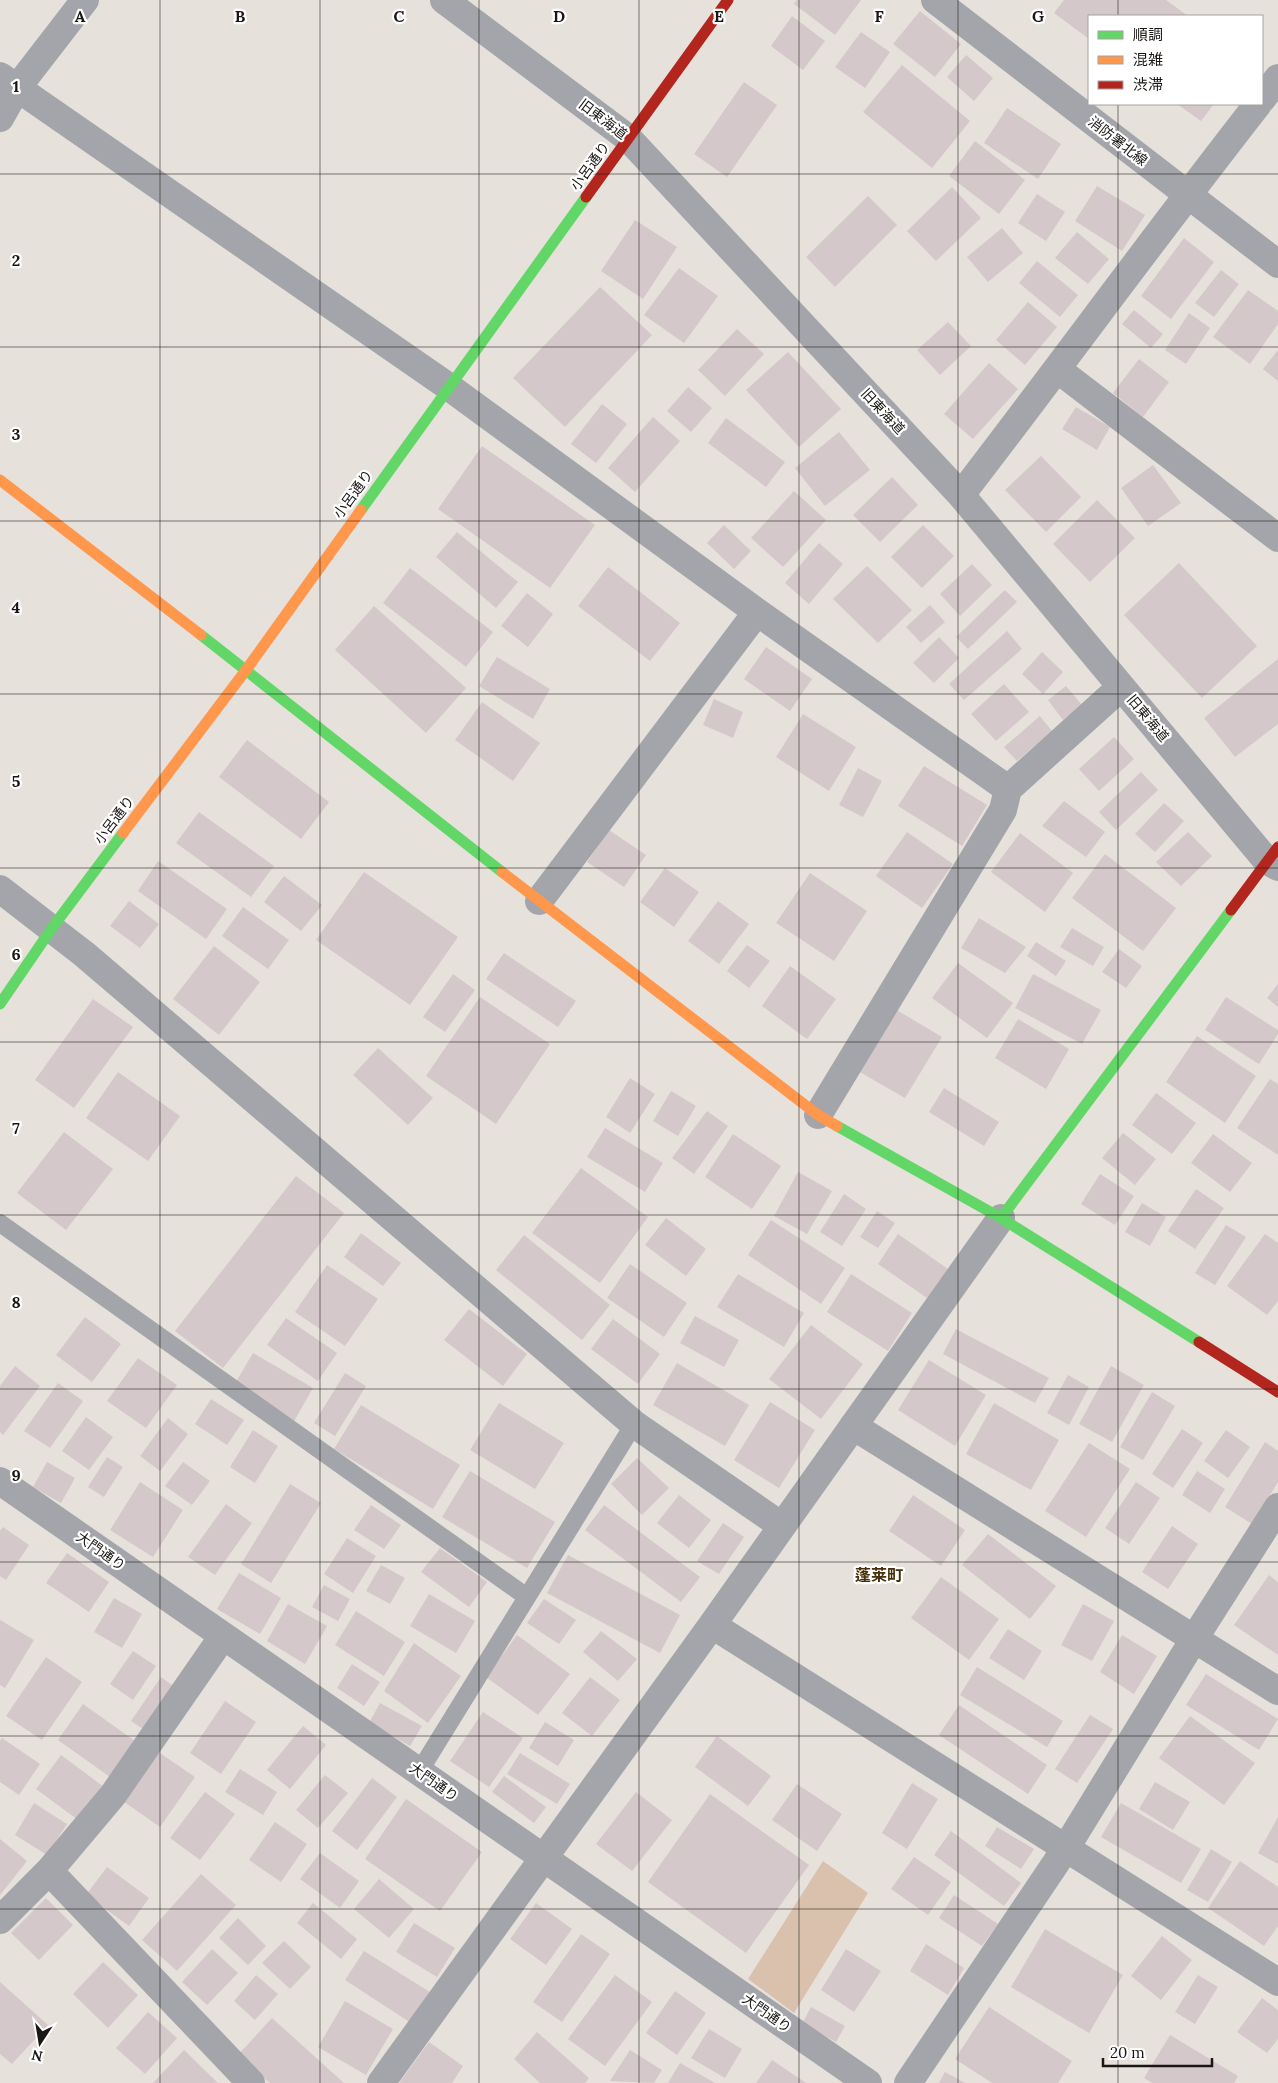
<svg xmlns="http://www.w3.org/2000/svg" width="1278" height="2083" font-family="Lora,'Noto Sans JP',serif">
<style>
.green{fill:#d9c1ae}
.building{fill:#d4c8ca}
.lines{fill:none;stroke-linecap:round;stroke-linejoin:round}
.lane{stroke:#a3a5aa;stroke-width:18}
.street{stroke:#a3a5aa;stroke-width:28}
.fast{stroke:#63d668;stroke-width:11}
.slow{stroke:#ff974d;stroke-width:11}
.jam{stroke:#b3261e;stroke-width:11}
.grid{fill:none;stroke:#191613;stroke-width:1;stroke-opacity:0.55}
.labels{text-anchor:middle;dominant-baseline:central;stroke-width:4.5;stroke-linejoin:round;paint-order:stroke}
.street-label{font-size:14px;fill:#191613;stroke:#fff}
.quarter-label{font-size:16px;font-weight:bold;fill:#462f0a;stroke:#fff}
.grid-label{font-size:16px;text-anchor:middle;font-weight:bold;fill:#191613;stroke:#fff;stroke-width:4.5;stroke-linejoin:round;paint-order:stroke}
</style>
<rect width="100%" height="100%" fill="#e7e1dc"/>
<path class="green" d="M823,1861L868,1893L794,2013L748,1979Z"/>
<path class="building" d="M797,0H861L835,35L794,4Z
M1064,0H1166L1188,16H1089V39L1054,13Z
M920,11L961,44L935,77L893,44Z
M792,16L825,41L803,70L771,46Z
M861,32L890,52L865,88L835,67Z
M966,55L993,78L974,101L947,77Z
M902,65L970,121L932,168L863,112Z
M744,82L777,105L727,177L694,154Z
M1177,104H1214L1201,121Z
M1007,108L1061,144L1038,179L984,143Z
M975,141L1025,180L999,214L949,176Z
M1097,186L1145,215L1122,251L1075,221Z
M952,187L981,218L936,261L907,231Z
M1037,194L1065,212L1046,241L1018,223Z
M868,196L897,225L835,287L806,257Z
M635,220L677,247L643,299L601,271Z
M1002,228L1023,253L988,282L967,257Z
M1077,232L1109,259L1088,284L1055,258Z
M1184,238L1214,262L1171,319L1141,296Z
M1037,261L1078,295L1060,317L1019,283Z
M679,268L718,296L684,343L644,315Z
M1221,270L1239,284L1214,317L1195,303Z
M600,287L652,335L565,427L513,378Z
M1248,290L1278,311V324L1250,364L1213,337Z
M1028,302L1057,327L1025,365L996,340Z
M1134,310L1163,334L1151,348L1122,324Z
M1189,313L1210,328L1186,364L1165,350Z
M948,322L971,346L940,375L917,350Z
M737,329L764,354L725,396L698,370Z
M1278,350V381L1263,369Z
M788,352L841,409L799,447L746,390Z
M1139,359L1169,382L1143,417L1113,393Z
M989,363L1018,389L973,439L944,414Z
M688,387L712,408L691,432L667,411Z
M602,404L627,424L596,463L571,444Z
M1076,407L1110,427L1097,450L1062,429Z
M653,417L680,441L635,492L608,468Z
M726,418L785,462L766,487L708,443Z
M839,432L870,470L825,506L795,468Z
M482,446L595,525L550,588L438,509Z
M1041,456L1081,497L1046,532L1005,490Z
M1153,465L1181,503L1148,526L1121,488Z
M892,477L918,505L880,542L853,515Z
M794,491L826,520L783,567L751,538Z
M1097,500L1135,538L1090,582L1053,544Z
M724,525L751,551L734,569L707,543Z
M923,525L954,556L922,588L891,557Z
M457,532L518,582L496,608L436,557Z
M819,543L843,564L809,604L785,583Z
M1179,563L1257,646L1202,698L1124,615Z
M972,564L992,585L960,616L940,594Z
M867,566L912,610L878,643L833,599Z
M608,567L680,623L650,661L578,606Z
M410,568L493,632L466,667L383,603Z
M1005,590L1017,602L968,649L956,637Z
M527,593L553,614L528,647L501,626Z
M930,605L945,622L921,643L906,627Z
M374,606L466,688L426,733L335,650Z
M1007,631L1022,649L964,700L949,684Z
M939,637L959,658L934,683L913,663Z
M766,647L812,679L790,711L744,679Z
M1042,652L1063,672L1043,694L1022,674Z
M497,657L550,689L533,719L479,686Z
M1278,659V724L1235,757L1204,718Z
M1004,684L1029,712L996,741L971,714Z
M1066,686L1082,705L1063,720L1048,700Z
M714,699L743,712L733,738L703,725Z
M482,702L540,743L513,781L455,740Z
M803,714L856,747L829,791L776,757Z
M1040,716L1052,731L1017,761L1004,747Z
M1114,737L1134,759L1099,791L1079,769Z
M247,740L329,802L301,839L219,777Z
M924,766L987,805L962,846L898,806Z
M858,768L882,781L863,817L839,805Z
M1141,772L1158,790L1116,830L1099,812Z
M1064,801L1105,832L1086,857L1042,826Z
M1164,803L1184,821L1155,852L1135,834Z
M199,812L274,866L251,897L176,843Z
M609,830L646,855L624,887L587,862Z
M907,832L953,864L922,908L876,876Z
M1188,832L1212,856L1181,886L1156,862Z
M1020,833L1073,873L1045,912L991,872Z
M1105,854L1176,908L1143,951L1072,898Z
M158,861L227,909L206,939L138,891Z
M665,868L699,892L674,927L640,902Z
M364,872L458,937L410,1005L316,940Z
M810,873L867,911L834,961L776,923Z
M284,876L322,905L301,931L264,902Z
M129,901L159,924L140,948L110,926Z
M718,901L749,924L719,964L688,941Z
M243,907L289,940L268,969L222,936Z
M979,918L1026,947L1005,973L961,948Z
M1072,928L1104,947L1093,966L1060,947Z
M1036,942L1066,961L1056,976L1027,956Z
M747,945L770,961L749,988L727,971Z
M214,946L260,982L219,1035L173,999Z
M1119,949L1142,966L1126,988L1102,972Z
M504,953L576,1001L558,1027L486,979Z
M958,963L1013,1003L987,1038L932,998Z
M790,966L836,999L807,1039L762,1006Z
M453,974L475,990L445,1032L423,1017Z
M1033,974L1101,1010L1082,1044L1015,1008Z
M1278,984V1007L1267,998Z
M480,997L550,1044L496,1124L426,1076Z
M1226,997L1278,1030V1034L1259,1064L1205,1030Z
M93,999L133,1027L74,1108L35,1080Z
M895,1009L942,1037L905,1098L858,1071Z
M1018,1019L1069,1049L1046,1089L995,1058Z
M1197,1036L1256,1076L1225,1123L1166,1082Z
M378,1048L433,1098L408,1125L353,1075Z
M118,1072L180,1116L148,1161L86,1118Z
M630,1078L655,1094L630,1133L606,1117Z
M1270,1079L1278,1084V1155L1237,1128Z
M944,1088L999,1122L984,1146L929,1112Z
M671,1091L696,1106L678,1136L653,1121Z
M1156,1093L1196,1123L1172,1154L1132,1125Z
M707,1111L728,1126L694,1174L672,1158Z
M605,1128L663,1163L645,1192L587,1157Z
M64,1132L113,1169L66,1230L17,1193Z
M1123,1133L1156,1159L1135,1185L1102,1158Z
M733,1134L781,1166L752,1209L705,1177Z
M1213,1134L1252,1163L1230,1192L1191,1163Z
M581,1168L648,1217L600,1283L532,1233Z
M798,1172L832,1191L807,1234L774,1216Z
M1100,1174L1134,1196L1115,1225L1081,1204Z
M296,1176L344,1213L223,1368L175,1331Z
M1196,1189L1224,1208L1195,1249L1168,1231Z
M844,1194L866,1209L842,1246L820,1232Z
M1142,1203L1166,1217L1150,1246L1125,1232Z
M877,1211L895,1223L878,1248L860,1237Z
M666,1218L706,1249L686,1276L645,1245Z
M771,1220L845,1268L821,1304L748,1255Z
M1226,1225L1246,1237L1215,1285L1195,1273Z
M361,1233L401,1263L383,1286L344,1257Z
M898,1234L948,1269L927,1298L878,1264Z
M1265,1234L1278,1243V1301L1267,1315L1227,1286Z
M524,1235L610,1305L582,1340L496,1270Z
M630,1264L687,1303L664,1337L607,1298Z
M327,1265L378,1299L345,1346L295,1312Z
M738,1274L804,1313L784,1347L717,1307Z
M851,1274L912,1313L888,1351L827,1312Z
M469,1309L527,1354L503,1386L444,1340Z
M695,1316L739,1340L724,1367L680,1343Z
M85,1317L121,1344L92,1382L56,1355Z
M286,1318L337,1353L318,1381L267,1345Z
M613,1319L660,1354L638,1384L591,1349Z
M811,1325L863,1364L821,1419L769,1379Z
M956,1329L1049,1378L1035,1403L943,1354Z
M253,1353L313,1388L293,1423L233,1387Z
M138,1358L177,1385L146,1428L107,1401Z
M929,1360L986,1395L955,1446L898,1410Z
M677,1363L749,1405L725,1446L653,1405Z
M15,1366L40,1386L3,1435L0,1432V1386Z
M1111,1366L1144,1385L1112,1442L1079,1424Z
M345,1373L366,1386L335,1436L314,1423Z
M1068,1375L1089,1387L1069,1425L1047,1413Z
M58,1383L83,1401L50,1448L24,1431Z
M1152,1392L1175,1406L1143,1460L1120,1447Z
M211,1399L244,1420L227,1445L195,1424Z
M770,1402L815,1430L779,1488L734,1460Z
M499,1403L564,1443L535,1489L470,1450Z
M994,1403L1059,1440L1031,1490L966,1454Z
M361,1405L460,1465L433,1509L334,1449Z
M86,1417L113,1437L89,1470L62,1451Z
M168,1418L188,1434L160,1471L140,1456Z
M1182,1429L1203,1443L1173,1488L1152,1474Z
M253,1430L278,1446L255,1483L230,1467Z
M1226,1430L1250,1447L1228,1478L1204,1461Z
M1265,1442L1278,1451V1482L1252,1524L1225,1507Z
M1089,1443L1130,1469L1086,1537L1045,1511Z
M107,1457L123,1467L104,1497L88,1487Z
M637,1458L669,1488L642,1515L611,1484Z
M47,1462L75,1478L61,1503L33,1487Z
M183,1462L210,1481L192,1505L165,1486Z
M470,1471L555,1522L527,1568L442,1517Z
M1197,1471L1225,1489L1210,1513L1182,1495Z
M140,1482L183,1510L153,1557L110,1530Z
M1136,1482L1160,1498L1129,1544L1105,1528Z
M290,1484L321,1503L271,1583L241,1564Z
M679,1495L711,1520L689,1548L657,1523Z
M913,1495L965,1530L941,1566L889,1531Z
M226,1504L252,1523L215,1575L188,1557Z
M371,1505L401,1525L384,1549L354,1530Z
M604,1505L700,1577L681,1602L585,1530Z
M723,1523L744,1537L719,1574L697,1561Z
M1172,1526L1198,1544L1168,1589L1142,1572Z
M3,1527L29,1545L6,1580L0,1576V1531Z
M988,1534L1056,1586L1030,1619L962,1565Z
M347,1538L376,1556L353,1593L324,1574Z
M440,1548L487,1582L469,1607L421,1572Z
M67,1553L109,1582L89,1612L46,1583Z
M568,1555L680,1615L660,1653L547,1593Z
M381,1565L405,1578L390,1604L366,1591Z
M239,1573L281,1598L260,1634L217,1609Z
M1269,1575L1278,1582V1655L1234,1625Z
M941,1577L999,1619L969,1660L911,1618Z
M324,1585L350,1599L338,1621L312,1607Z
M429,1594L475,1621L456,1653L410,1626Z
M114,1598L142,1614L122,1648L94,1632Z
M544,1599L576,1620L559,1644L527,1623Z
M288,1604L327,1626L305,1664L267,1641Z
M1083,1604L1114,1621L1092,1661L1061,1645Z
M356,1611L405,1642L384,1676L335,1645Z
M0,1620L34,1640L5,1688L0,1685Z
M1008,1629L1042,1651L1024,1680L989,1658Z
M601,1631L637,1659L618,1681L583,1652Z
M517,1635L570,1674L538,1715L486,1677Z
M1122,1635L1157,1656L1134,1694L1100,1672Z
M414,1643L461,1676L428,1723L384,1691Z
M133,1651L156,1666L133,1700L110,1684Z
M46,1657L82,1682L42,1740L6,1716Z
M352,1664L380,1682L364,1706L337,1688Z
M977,1667L1063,1721L1047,1747L960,1695Z
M1206,1674L1278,1719L1259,1750L1186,1705Z
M161,1677L176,1688L146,1731L131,1721Z
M590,1677L620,1700L592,1736L562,1713Z
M225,1701L256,1722L221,1774L190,1753Z
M380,1703L422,1726L410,1746L369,1723Z
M83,1704L135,1741L110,1777L58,1740Z
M959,1705L1047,1765L1028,1794L939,1735Z
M483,1712L523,1738L489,1787L450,1761Z
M1090,1715L1113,1729L1077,1783L1055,1769Z
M1190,1716L1255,1763L1224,1805L1159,1758Z
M545,1722L574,1740L558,1766L529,1748Z
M303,1726L326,1745L290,1789L267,1770Z
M717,1736L771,1776L748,1806L695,1767Z
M2,1738L40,1764L19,1795L0,1782V1741Z
M154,1749L195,1777L160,1827L120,1799Z
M520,1753L570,1784L557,1804L507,1774Z
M61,1755L104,1787L78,1820L36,1789Z
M240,1769L277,1792L263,1815L225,1792Z
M325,1775L348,1793L318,1828L296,1810Z
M504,1776L546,1807L534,1823L492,1792Z
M372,1778L397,1797L357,1850L332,1831Z
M1155,1782L1190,1802L1173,1830L1139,1809Z
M912,1783L938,1799L907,1849L882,1833Z
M797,1784L842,1814L817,1851L772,1820Z
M205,1792L235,1814L200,1860L170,1838Z
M636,1792L672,1820L632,1871L596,1844Z
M710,1794L809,1865L746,1953L648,1882Z
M406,1799L482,1852L440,1911L365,1859Z
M34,1803L67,1824L47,1855L15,1835Z
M1121,1803L1201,1849L1181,1883L1101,1837Z
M1278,1817V1864L1258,1853Z
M275,1822L307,1844L281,1882L249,1860Z
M997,1827L1034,1849L1021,1869L985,1846Z
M951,1831L1021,1883L1004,1906L934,1855Z
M0,1839L27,1861L0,1895Z
M1211,1849L1232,1862L1208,1902L1187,1890Z
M320,1853L359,1881L340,1908L300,1879Z
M914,1857L951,1882L928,1915L891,1889Z
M1240,1861L1278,1887V1926L1264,1946L1208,1908Z
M107,1867L149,1898L129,1926L86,1895Z
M201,1874L236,1905L177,1971L142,1940Z
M379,1879L414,1909L389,1938L354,1909Z
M954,1895L998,1924L982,1946L939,1918Z
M46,1898L73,1925L39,1960L11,1933Z
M313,1903L357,1939L341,1959L297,1923Z
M536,1903L572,1929L546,1965L510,1939Z
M238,1918L266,1946L248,1965L219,1938Z
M414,1923L455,1948L437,1977L396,1952Z
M1045,1929L1123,1975L1089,2033L1011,1987Z
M581,1934L610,1954L562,2022L533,2002Z
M1162,1936L1192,1960L1161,2000L1131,1976Z
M284,1941L311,1967L290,1989L262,1963Z
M926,1944L964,1968L948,1995L910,1971Z
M212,1949L238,1973L207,2005L182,1982Z
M846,1949L881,1971L854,2012L821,1990Z
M364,1951L430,1992L411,2023L345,1980Z
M103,1962L138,1995L108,2028L73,1994Z
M256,1975L278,1994L255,2020L234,2001Z
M615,1975L652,2002L605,2066L568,2039Z
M1198,1975L1218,1987L1195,2024L1175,2012Z
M0,1982L48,2025L12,2064L0,2054Z
M675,1991L706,2013L677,2055L646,2033Z
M1262,1998L1278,2010V2039L1267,2053L1237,2032Z
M345,2001L393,2029L366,2075L318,2047Z
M811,2007L845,2026L836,2042L802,2024Z
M989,2007L1072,2061L1058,2083H992L955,2059Z
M148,2012L177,2038L145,2074L116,2048Z
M272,2018L344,2083H270L238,2055Z
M709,2029L742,2049L725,2078L691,2058Z
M537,2032L589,2078L585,2083H540L514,2059Z
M1170,2035L1238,2076L1234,2083H1152L1144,2078Z
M429,2042L463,2066L452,2083H399Z
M184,2050L218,2083H153Z
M630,2050L662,2070L654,2083L610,2081Z
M772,2060L806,2083H756Z
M680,2063L715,2083H668Z
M945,2072L965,2083H939Z"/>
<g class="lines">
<path class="lane" d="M0,1223L527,1597
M419,1772L634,1424"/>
<path class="street" d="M444,0L628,138L961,495L1267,861L1278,867
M935,0L1278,264
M0,76L449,387L757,612L1008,789
M1262,99L1278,78
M0,118L17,88L85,0
M1057,369L1278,538
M961,495C1061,365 1157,233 1258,104
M0,889L84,954L634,1424L782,1526
M539,901L757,612
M818,1115L1003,810L1008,789L1121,687
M853,1426L1278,1691
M0,1481L868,2083
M712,1625L1278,1982
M49,1871L251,2083
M0,1920L49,1871L113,1795L223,1636
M381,2083L712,1625L1001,1218
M908,2083L1066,1848L1194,1639L1278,1507"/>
<path class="fast" d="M361,510L586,197
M201,635L502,872
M0,1004L52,928L123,833
M837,1126L1001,1218L1199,1342
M1001,1218L1231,910"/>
<path class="slow" d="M0,480L201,635
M123,833L246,670L361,510
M502,872L818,1115L837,1126"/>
<path class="jam" d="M586,197L728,0
M1231,910L1278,847
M1199,1342L1278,1392"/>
</g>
<path class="grid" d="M160,0V2083M320,0V2083M479,0V2083M639,0V2083M799,0V2083M958,0V2083M1118,0V16M1118,104V2083M0,174H1278M0,347H1278M0,521H1278M0,694H1278M0,868H1278M0,1042H1278M0,1215H1278M0,1389H1278M0,1562H1278M0,1736H1278M0,1909H1278"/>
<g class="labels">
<g class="street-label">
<text transform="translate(603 119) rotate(37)">旧東海道</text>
<text transform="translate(1118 141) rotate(38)">消防署北線</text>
<text transform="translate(590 166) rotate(-54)">小呂通り</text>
<text transform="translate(883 411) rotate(47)">旧東海道</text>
<text transform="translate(353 494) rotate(-54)">小呂通り</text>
<text transform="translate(1148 718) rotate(50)">旧東海道</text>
<text transform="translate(114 820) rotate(-53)">小呂通り</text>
<text transform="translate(101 1551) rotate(35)">大門通り</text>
<text transform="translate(434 1782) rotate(35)">大門通り</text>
<text transform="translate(767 2013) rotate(35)">大門通り</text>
</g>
<g class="quarter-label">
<text x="879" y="1575">蓬莱町</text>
</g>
</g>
<g class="grid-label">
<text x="80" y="22">A</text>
<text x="240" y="22">B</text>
<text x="399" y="22">C</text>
<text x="559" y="22">D</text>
<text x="719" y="22">E</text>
<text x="879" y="22">F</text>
<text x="1038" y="22">G</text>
<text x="16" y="92">1</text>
<text x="16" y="266">2</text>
<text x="16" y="440">3</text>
<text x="16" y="613">4</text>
<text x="16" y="787">5</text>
<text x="16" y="960">6</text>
<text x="16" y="1134">7</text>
<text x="16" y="1308">8</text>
<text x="16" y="1481">9</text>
</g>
<rect x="1088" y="15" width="175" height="90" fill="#ffffff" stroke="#a3a2a1"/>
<rect x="1098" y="31" width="25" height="8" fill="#63d668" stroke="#a3a2a1"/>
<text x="1133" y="40" font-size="15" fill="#191613">順調</text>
<rect x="1098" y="56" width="25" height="8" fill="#ff974d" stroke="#a3a2a1"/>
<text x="1133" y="65" font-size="15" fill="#191613">混雑</text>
<rect x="1098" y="81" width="25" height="8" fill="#b3261e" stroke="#a3a2a1"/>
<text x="1133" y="90" font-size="15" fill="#191613">渋滞</text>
<g transform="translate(40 2043) rotate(192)" stroke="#ffffff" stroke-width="4" paint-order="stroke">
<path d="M0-4L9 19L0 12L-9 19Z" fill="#191613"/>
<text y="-8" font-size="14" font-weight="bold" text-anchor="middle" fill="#191613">N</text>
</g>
<path d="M1103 2058v8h109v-8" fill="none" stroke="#191613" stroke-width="2.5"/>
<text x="1110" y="2058" font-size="15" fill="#191613" stroke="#ffffff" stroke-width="4" paint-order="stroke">20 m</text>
</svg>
